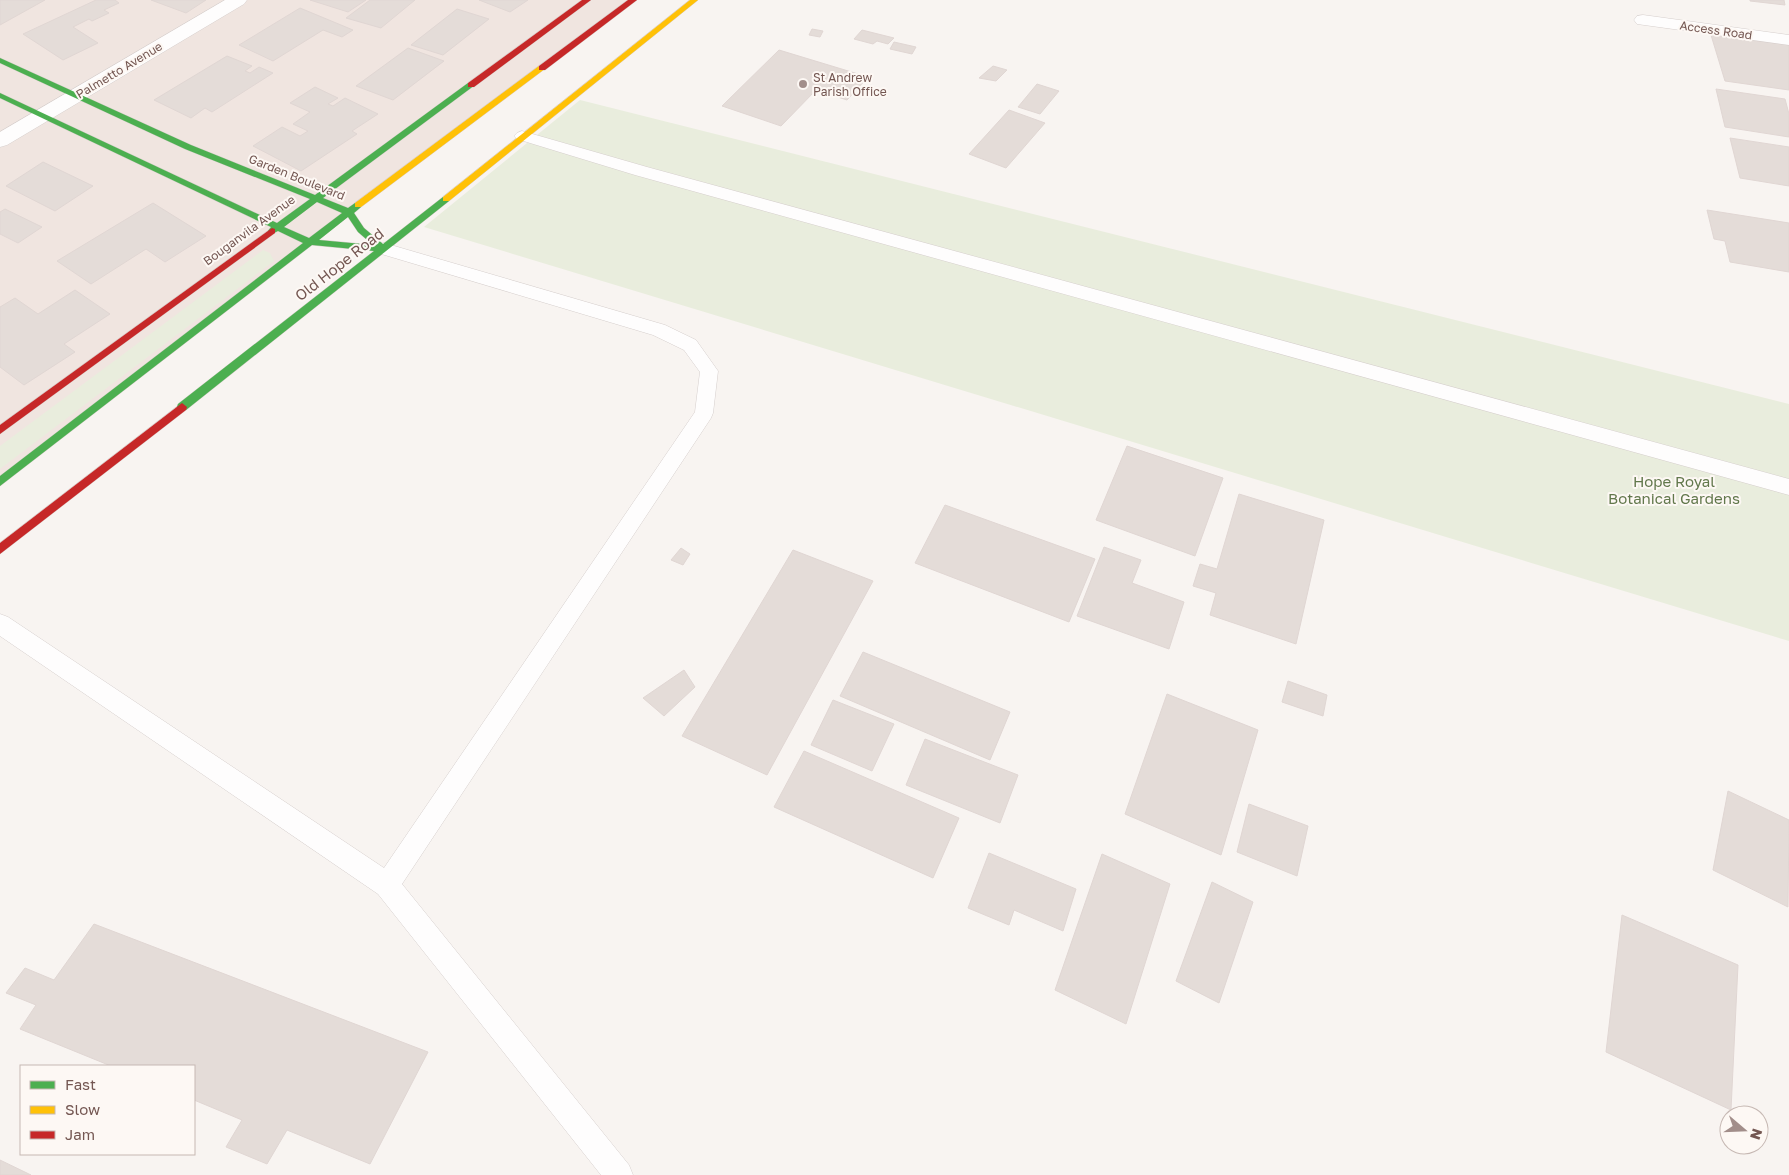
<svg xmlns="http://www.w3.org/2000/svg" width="1789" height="1175" font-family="'Golos Text',sans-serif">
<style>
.residential{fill:#f0e5e0}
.green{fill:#e9eddd}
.building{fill:#e4dcd8;stroke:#e0d6d3}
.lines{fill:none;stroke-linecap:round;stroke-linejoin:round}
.lane-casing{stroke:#d6cfcd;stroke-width:1}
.street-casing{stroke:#d6cfcd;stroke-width:1}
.fast-casing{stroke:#d8cfcc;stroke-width:1}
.slow-casing{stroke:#d8cfcc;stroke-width:1}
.jam-casing{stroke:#d8cfcc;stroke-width:1}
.lane{fill:#fefdfd;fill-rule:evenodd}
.street{fill:#fefdfd;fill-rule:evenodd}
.fast{fill:#4caf50;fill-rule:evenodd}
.slow{fill:#ffc107;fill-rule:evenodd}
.jam{fill:#c62828;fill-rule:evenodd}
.poi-dot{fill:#a28e8a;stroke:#fdf8f4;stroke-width:2}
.labels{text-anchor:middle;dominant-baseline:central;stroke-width:4;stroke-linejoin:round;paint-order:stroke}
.far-street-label{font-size:12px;fill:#745752;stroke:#fdf8f4}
.far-poi-label{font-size:12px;fill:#745752;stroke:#fdf8f4;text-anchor:start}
.street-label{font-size:15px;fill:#745752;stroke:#fdf8f4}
.park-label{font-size:15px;fill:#62784c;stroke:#fdf8f4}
</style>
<rect width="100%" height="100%" fill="#f8f4f1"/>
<path class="residential" d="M0,0H633L0,482Z"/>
<path class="green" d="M580,100L1789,404V641L424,227Z
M263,250L270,253L274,261L0,469V446Z"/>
<path class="building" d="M0,0H45L0,25Z
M96,0H115L119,3L104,10L109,13L92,21L89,19L73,27L98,43L63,60L23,34Z
M151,0H206L186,13Z
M310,0H366L348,12Z
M370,0H415L381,28L346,18Z
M479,0H528L510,12Z
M1750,0H1784L1785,5L1750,1Z
M300,8L353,30L342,37L323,30L273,61L239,45Z
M457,9L489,19L443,55L411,45Z
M812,29L823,31L820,37L809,35Z
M862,30L894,38L888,44L877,41L873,44L854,39Z
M1711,35L1789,45V90L1725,81Z
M894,42L916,47L912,54L890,49Z
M408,48L444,61L393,100L356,86Z
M779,50L868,77L847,100L816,90L781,126L722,106Z
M227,56L252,66L245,71L250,73L259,67L273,73L212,112L205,108L191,118L154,100Z
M993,66L1007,70L996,81L979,78Z
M1037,84L1059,91L1040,114L1018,107Z
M315,87L338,98L328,104L333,106L345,98L378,114L352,131L357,134L301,171L253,146L282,127L300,136L308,131L293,124L310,112L290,103Z
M1716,89L1785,99L1789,114V137L1725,127Z
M1009,110L1045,123L1006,168L969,154Z
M1730,138L1789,147V186L1740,178Z
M43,162L93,186L55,211L6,186Z
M153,203L206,236L165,262L146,249L91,284L57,261Z
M5,209L42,227L18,243L0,234V212Z
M1707,210L1789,223V272L1730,262L1725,241L1714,239Z
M75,290L110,314L64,344L75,352L24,385L0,367V307L15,298L38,314Z
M1127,446L1223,478L1195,556L1096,520Z
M1239,494L1324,520L1296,644L1210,615L1216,593L1193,586L1200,564L1217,569Z
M945,505L1095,559L1069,622L915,563Z
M1104,547L1141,560L1132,583L1184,602L1169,649L1077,616Z
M681,548L690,554L683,565L671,560Z
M793,550L873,581L767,775L682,736Z
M863,652L1010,712L990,760L840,696Z
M684,670L695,687L664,716L643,698Z
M1288,681L1327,695L1323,716L1282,702Z
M1167,694L1258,730L1221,855L1125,814Z
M833,700L894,724L872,771L811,745Z
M925,739L1018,775L1000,823L906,785Z
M804,751L959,818L933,878L774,807Z
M1728,791L1789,820L1788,907L1713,870Z
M1249,804L1308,826L1297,876L1237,852Z
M989,853L1076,889L1063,931L1014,910L1009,925L968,908Z
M1102,854L1170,884L1126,1024L1055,990Z
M1212,882L1253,902L1219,1003L1176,981Z
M1622,915L1738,965L1731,1110L1606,1052Z
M94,924L428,1052L370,1164L287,1130L267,1164L226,1147L242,1120L194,1100V1066H111L20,1029L36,1005L6,993L25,968L54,980Z
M0,1160L31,1175H0Z"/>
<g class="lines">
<defs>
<path id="lane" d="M522,131L647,167L1789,479V495L635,175L517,139L514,136L517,133Z
M384,243L665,325L696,340L718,371L713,413L711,418L402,884L629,1165L633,1175H601L378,894L0,636V614L8,617L384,868L695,412L700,372L684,350L653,335L378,253L376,249L378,245Z"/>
<path id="street" d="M225,0H247L244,4L7,145L0,147V132Z
M1643,15L1789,35V45L1637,24L1634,20L1637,16Z"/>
<path id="fast" d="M0,58L191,145L315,195L468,83L475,85L323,198L348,208L355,203H361V207L354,213L364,228L383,244L443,197H449V201L186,410H178L177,407L178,404L374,251L312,245L0,486V476L303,243L278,231L272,234L269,233L268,231L271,227L0,98V93L277,223L310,199L185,149L0,63ZM317,202L342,213L309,238L284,227ZM348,217L358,232L373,245L319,240Z"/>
<path id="slow" d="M690,0H698L449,201H443V197Z
M539,66L546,68L361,207H355V203Z"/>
<path id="jam" d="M582,0H591L474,87H468V83Z
M628,0H637L545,70H539V66Z
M272,228L275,229V233L0,434V425Z
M182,403L187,407L186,410L0,554V543Z"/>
</defs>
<use href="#lane" class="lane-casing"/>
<use href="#street" class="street-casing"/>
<use href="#fast" class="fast-casing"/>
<use href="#slow" class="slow-casing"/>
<use href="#jam" class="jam-casing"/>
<use href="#lane" class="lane"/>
<use href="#street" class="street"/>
<use href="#fast" class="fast"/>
<use href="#slow" class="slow"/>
<use href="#jam" class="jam"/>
</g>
<circle class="poi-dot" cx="803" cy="84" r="5"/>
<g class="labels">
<g class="far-street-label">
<text transform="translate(1716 30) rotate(8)">Access Road</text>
<text transform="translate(119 70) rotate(-31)">Palmetto Avenue</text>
<text transform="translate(297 177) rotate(22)">Garden Boulevard</text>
<text transform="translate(249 230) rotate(-36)">Bouganvila Avenue</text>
</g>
<g class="far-poi-label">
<text x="813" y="77">St Andrew<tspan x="813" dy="14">Parish Office</tspan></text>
</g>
<g class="street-label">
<text transform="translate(339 264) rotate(-38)">Old Hope Road</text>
</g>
<g class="park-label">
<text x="1674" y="481">Hope Royal<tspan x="1674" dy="17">Botanical Gardens</tspan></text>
</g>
</g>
<rect x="20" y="1065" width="175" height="90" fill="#fdf8f4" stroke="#c6b8b3"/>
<rect x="30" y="1081" width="25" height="8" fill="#4caf50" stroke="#c6b8b3"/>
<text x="65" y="1090" font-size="15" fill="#745752">Fast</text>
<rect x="30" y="1106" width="25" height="8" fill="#ffc107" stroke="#c6b8b3"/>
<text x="65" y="1115" font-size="15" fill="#745752">Slow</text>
<rect x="30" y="1131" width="25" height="8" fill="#c62828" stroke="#c6b8b3"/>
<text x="65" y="1140" font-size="15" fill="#745752">Jam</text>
<g transform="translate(1744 1130) rotate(109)"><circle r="24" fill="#fdf8f4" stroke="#c6b8b3"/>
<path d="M0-4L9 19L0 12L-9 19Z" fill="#a28e8a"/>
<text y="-8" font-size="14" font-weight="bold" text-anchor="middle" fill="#745752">N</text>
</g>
</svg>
